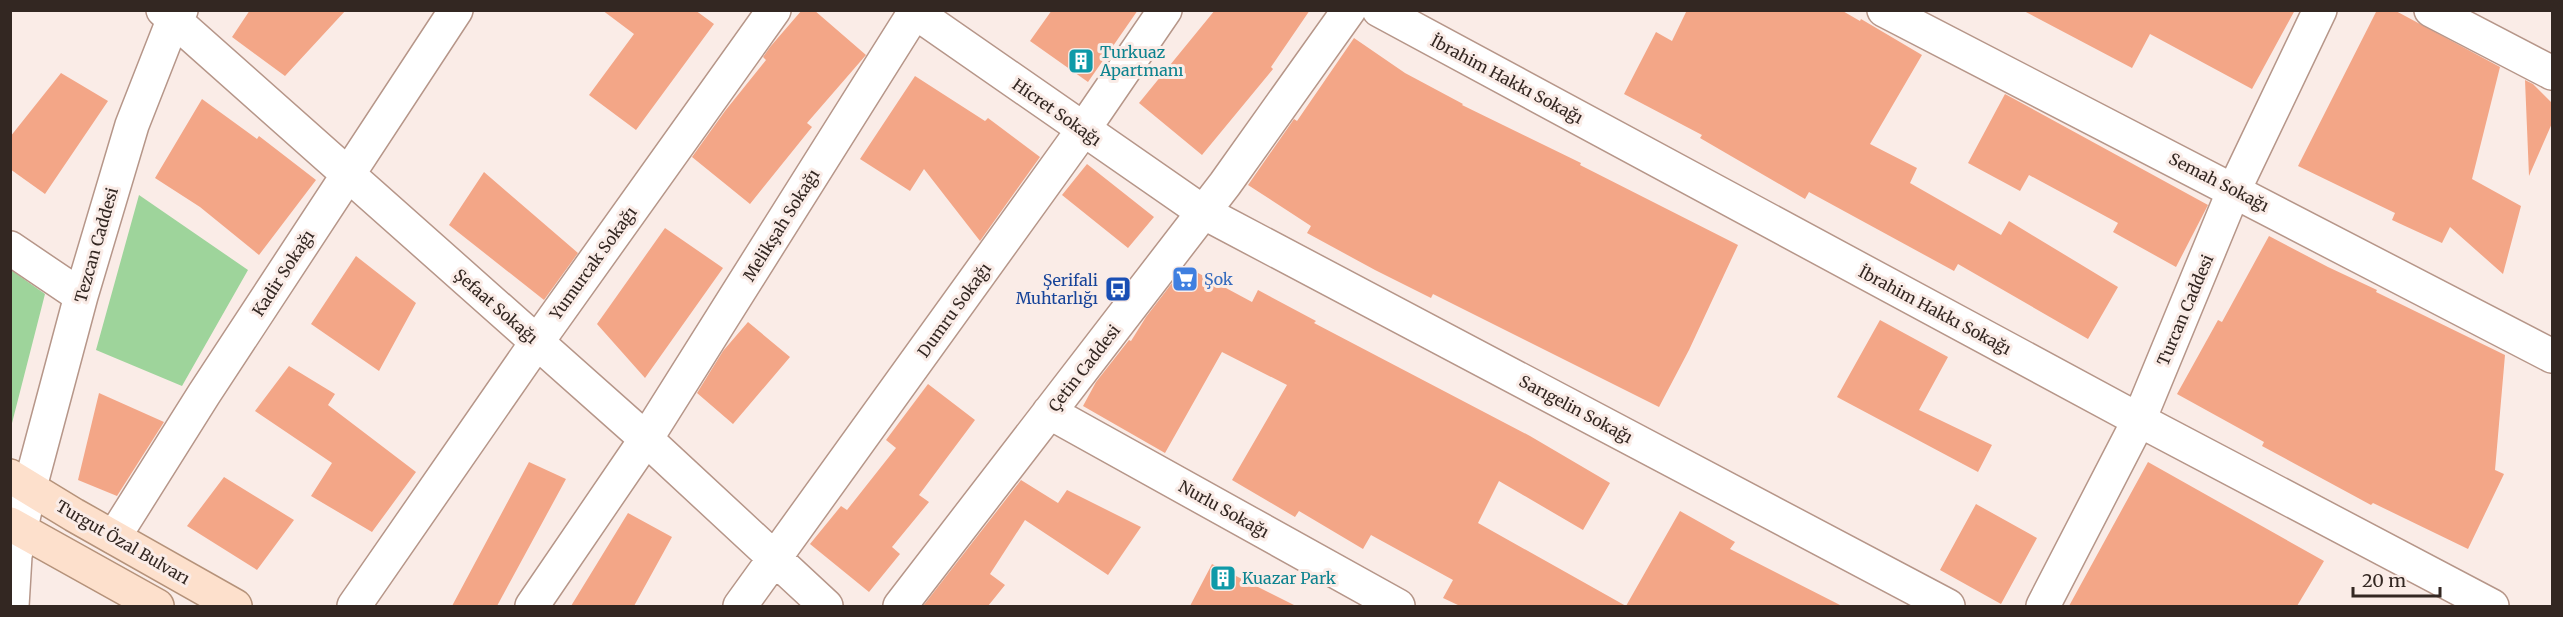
<svg xmlns="http://www.w3.org/2000/svg" width="2563" height="617" font-family="Merriweather,serif">
<style>
.green{fill:#9ed49b}
.building{fill:#f3a687}
.lines{fill:none;stroke-linecap:round;stroke-linejoin:round}
.minor-casing{stroke:#b69689;stroke-width:36}
.major-casing{stroke:#b5927a;stroke-width:36}
.minor{stroke:#fff;stroke-width:33}
.major{stroke:#fde0cc;stroke-width:33}
.labels{text-anchor:middle;dominant-baseline:central;stroke-width:6;stroke-linejoin:round;paint-order:stroke}
.culture-label{font-size:16px;fill:#0d838f;stroke:#faece7;text-anchor:start}
.street-label{font-size:16px;fill:#332722;stroke:#faece7}
.shop-label{font-size:16px;fill:#366cbe;stroke:#faece7;text-anchor:start}
.transit-label{font-size:16px;fill:#164399;stroke:#faece7;text-anchor:end}
</style>
<rect width="100%" height="100%" fill="#faece7"/>
<path class="green" d="M139,195L248,270L182,386L96,350Z
M11,270L45,294L11,427Z"/>
<path class="building" d="M250,10H346L285,76L232,37Z
M602,10H695L714,24L636,130L589,95L634,34Z
M802,10H814L866,55L807,123L812,127L750,204L692,157L725,111L766,60L763,57L770,47Z
M1052,10H1138L1088,82L1030,41Z
M1215,10H1310L1271,67L1273,69L1202,155L1139,103Z
M1687,10H1841L1860,21L1861,19L1922,55L1870,144L1917,168L1910,183L2001,235L2009,221L2118,287L2088,339L1958,264L1954,271L1809,192L1805,199L1700,138L1702,135L1624,94L1656,32L1672,41Z
M2022,10H2295L2252,89L2150,34L2132,68Z
M2377,10H2394L2500,67L2472,179L2521,206L2503,274L2450,227L2442,243L2392,220L2395,213L2298,166Z
M1354,38L1405,73L1463,104L1462,105L1581,163L1580,165L1738,245L1689,350L1659,407L1433,294L1431,298L1375,270L1307,233L1311,226L1248,185L1294,119L1297,121Z
M61,73L108,101L45,194L10,169V137Z
M915,76L985,121L988,118L1040,157L980,241L924,169L910,191L860,159Z
M2525,80L2533,84L2553,104V121L2529,176Z
M2005,94L2208,205L2176,267L2113,232L2118,223L2029,175L2020,191L1968,163Z
M202,99L257,139L259,136L316,180L259,255L200,207L155,178Z
M1087,164L1154,217L1128,248L1062,195Z
M484,172L578,253L544,300L449,225Z
M665,228L723,268L645,378L597,324Z
M2269,236L2328,267L2377,290L2376,292L2505,355L2495,470L2504,474L2468,549L2373,503L2371,505L2262,446L2264,442L2177,394L2218,320L2222,322Z
M356,256L416,303L379,371L311,324Z
M1185,266L1252,302L1258,290L1316,321L1314,323L1530,436L1610,483L1583,530L1499,481L1478,523L1626,606L1680,511L1735,542L1730,549L1842,606H1460L1443,598L1453,580L1371,535L1363,549L1299,511L1295,517L1232,480L1287,385L1222,352L1165,453L1083,406L1096,382L1129,340L1131,341L1146,317Z
M1880,320L1948,357L1919,410L1992,445L1978,472L1837,397Z
M748,322L790,357L733,424L697,393L723,351Z
M289,366L335,394L328,405L416,472L372,532L311,496L332,463L255,411Z
M928,384L975,420L919,495L929,502L892,547L900,554L869,592L810,544L841,506L847,510L896,448L886,440Z
M99,393L164,422L117,496L78,480Z
M529,462L566,479L497,606H452Z
M2148,462L2324,561L2297,606H2069Z
M224,477L294,520L257,570L187,526Z
M1021,480L1058,503L1067,490L1141,527L1108,575L1025,520L990,574L1005,585L988,606H923Z
M1976,504L2037,538L2001,604L1940,570Z
M628,513L672,537L634,606H571Z
M1212,564L1296,606H1190Z"/>
<g class="lines">
<defs>
<path id="minor" d="M163,10L646,439L826,606
M912,10L1203,212L1948,606
M1379,10L2139,420L2492,606
M1884,10L2552,356
M2431,10L2552,73
M10,248L81,296
M1049,412L1398,606
M114,537L204,394L456,10
M12,606L15,556L30,487L81,296L132,125L174,18L181,10
M354,606L537,342L774,10
M532,606L646,439L916,10
M740,606L1083,130L1165,10
M900,606L1225,184L1349,10
M2043,606L2139,420L2234,190L2320,10"/>
<path id="major" d="M10,476L74,515L235,606
M10,524L157,606"/>
</defs>
<use href="#minor" class="minor-casing"/>
<use href="#major" class="major-casing"/>
<use href="#minor" class="minor"/>
<use href="#major" class="major"/>
</g>
<defs>
<symbol id="building-square" viewBox="-11 -11 22 22"><rect x="-9" y="-9" width="18" height="18" rx="4" fill="#0f9aa8" stroke="#faece7"/><path d="M-4-6H4V6H1V3H-1V6H-4ZM-2.5-4.3h1.7v1.8h-1.7ZM.8-4.3h1.7v1.8H.8ZM-2.5-1h1.7V.8h-1.7ZM.8-1h1.7V.8H.8Z" fill="#fff"/></symbol>
<symbol id="supermarket-square" viewBox="-11 -11 22 22"><rect x="-9" y="-9" width="18" height="18" rx="4" fill="#3f7fe0" stroke="#faece7"/><path d="M-6-5.5h2.5l.6 2H6L4.5 2H-2.5L-4.4-4H-6ZM-1.5 3.2a1.3 1.3 0 1 0 .1 0ZM3 3.2a1.3 1.3 0 1 0 .1 0Z" fill="#fff"/></symbol>
<symbol id="bus-square" viewBox="-11 -11 22 22"><rect x="-9" y="-9" width="18" height="18" rx="4" fill="#1a4fb4" stroke="#faece7"/><path d="M-5-6H5V4H4V6H2V4H-2V6H-4V4H-5ZM-3.5-4V0h7V-4ZM-3.5 1.2v1.5H-2V1.2ZM2 1.2v1.5H3.5V1.2Z" fill="#fff"/></symbol>
</defs>
<g fill-rule="evenodd">
<use href="#building-square" x="1066" y="46" width="30" height="30"/>
<use href="#supermarket-square" x="1170" y="264" width="30" height="30"/>
<use href="#bus-square" x="1103" y="274" width="30" height="30"/>
<use href="#building-square" x="1208" y="563" width="30" height="30"/>
</g>
<g class="labels">
<g class="culture-label">
<text x="1100" y="52">Turkuaz<tspan x="1100" dy="18">Apartmanı</tspan></text>
<text x="1242" y="578">Kuazar Park</text>
</g>
<g class="street-label">
<text transform="translate(1507 79) rotate(28)">İbrahim Hakkı Sokağı</text>
<text transform="translate(1057 112) rotate(35)">Hicret Sokağı</text>
<text transform="translate(2219 182) rotate(27)">Semah Sokağı</text>
<text transform="translate(781 225) rotate(-58)">Melikşah Sokağı</text>
<text transform="translate(96 245) rotate(-74)">Tezcan Caddesi</text>
<text transform="translate(593 263) rotate(-54)">Yumurcak Sokağı</text>
<text transform="translate(283 273) rotate(-57)">Kadir Sokağı</text>
<text transform="translate(496 306) rotate(41)">Şefaat Sokağı</text>
<text transform="translate(954 310) rotate(-54)">Dumru Sokağı</text>
<text transform="translate(1935 310) rotate(28)">İbrahim Hakkı Sokağı</text>
<text transform="translate(2185 310) rotate(-67)">Turcan Caddesi</text>
<text transform="translate(1084 368) rotate(-52)">Çetin Caddesi</text>
<text transform="translate(1576 409) rotate(28)">Sarıgelin Sokağı</text>
<text transform="translate(1224 509) rotate(29)">Nurlu Sokağı</text>
<text transform="translate(123 542) rotate(30)">Turgut Özal Bulvarı</text>
</g>
<g class="shop-label">
<text x="1204" y="279">Şok</text>
</g>
<g class="transit-label">
<text x="1098" y="280">Şerifali<tspan x="1098" dy="18">Muhtarlığı</tspan></text>
</g>
</g>
<rect width="2563" height="617" fill="none" stroke="#332722" stroke-width="24"/>
<path d="M2353 587v9h87v-9" fill="none" stroke="#332722" stroke-width="3"/>
<text x="2362" y="587" font-size="18" fill="#332722" stroke="#faece7" stroke-width="4.5" paint-order="stroke">20 m</text>
</svg>
